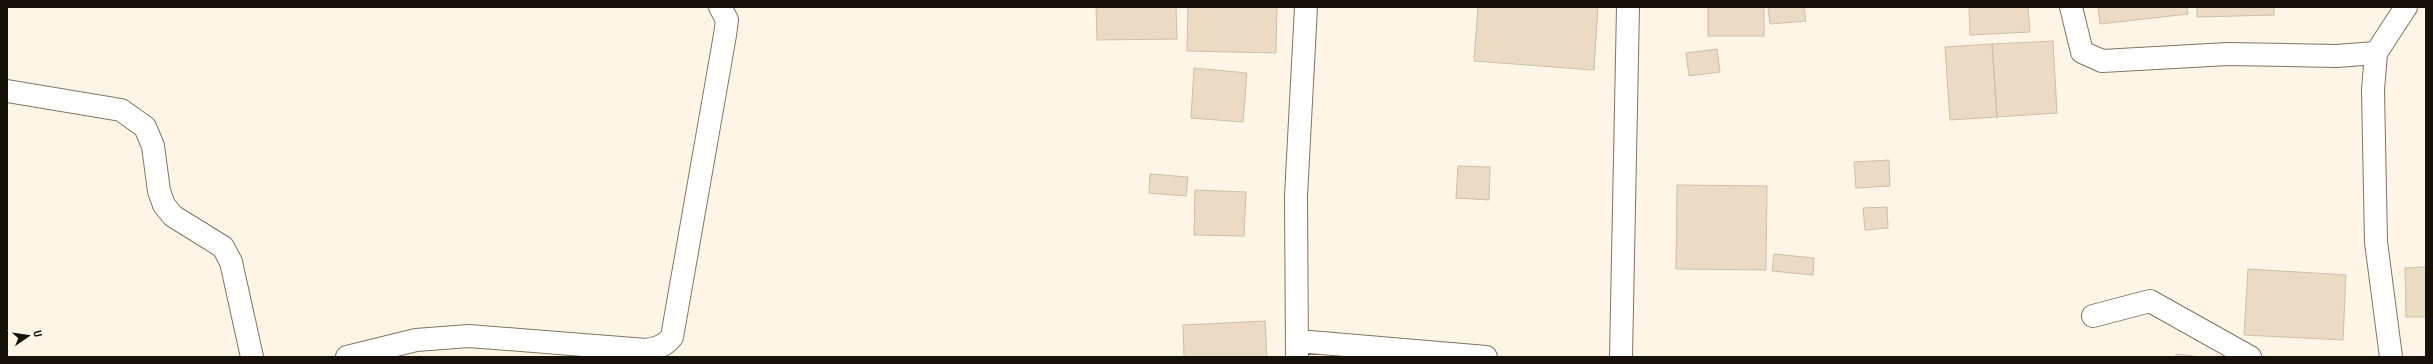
<svg xmlns="http://www.w3.org/2000/svg" width="2433" height="364" font-family="'Roboto Condensed',sans-serif">
<style>
.building{fill:#ebdbc4;stroke:#cdbea7}
.lines{fill:none;stroke-linecap:round;stroke-linejoin:round}
.street-casing{stroke:#82745f;stroke-width:24}
.street{stroke:#fff;stroke-width:22}
</style>
<rect width="100%" height="100%" fill="#fff5e7"/>
<path class="building" d="M1096,7H1176L1177,39L1097,40Z
M1188,7H1277L1276,53L1187,51Z
M1478,7H1598L1594,70L1474,61Z
M1708,7H1764V36H1708Z
M1768,7H1804L1806,21L1770,24Z
M1969,7H2028L2030,32L1970,35Z
M2098,7H2187L2188,14L2100,24Z
M2197,7H2274V15L2197,17Z
M2053,41L2057,113L1997,117L1992,44Z
M1992,44L1997,117L1950,120L1945,47Z
M1717,49L1720,72L1689,76L1686,53Z
M1194,68L1247,73L1243,122L1191,118Z
M1889,160L1890,186L1856,188L1854,162Z
M1458,166L1490,167L1489,200L1456,198Z
M1150,174L1188,177L1186,196L1149,193Z
M1677,185L1767,186L1766,270L1676,269Z
M1195,190L1246,192L1244,236L1194,235Z
M1887,207L1888,228L1865,230L1863,208Z
M1774,254L1814,258L1813,275L1772,271Z
M2426,267V317H2406L2405,268Z
M2248,269L2346,275L2343,340L2244,335Z
M1265,321L1267,357H1184L1183,325Z
M2176,354L2202,357H2176Z"/>
<g class="lines">
<defs>
<path id="street" d="M2071,7L2082,52L2102,61L2228,54L2336,56L2376,53
M7,91L121,110L145,127L153,146L159,191L164,205L173,216L223,247L231,262L252,357
M2093,316L2150,301L2250,357
M1298,341L1486,357
M347,357L416,340L469,336L646,350C657,348 665,346 672,337L725,35L727,20L720,7
M1297,357L1296,196L1306,7
M1621,357L1628,7
M2391,357L2376,242L2373,90L2376,53L2406,7"/>
</defs>
<use href="#street" class="street-casing"/>
<use href="#street" class="street"/>
</g>
<rect width="2433" height="364" fill="none" stroke="#151008" stroke-width="16"/>
<g transform="translate(28 336) rotate(77)" stroke="#fff5e7" stroke-width="3" paint-order="stroke">
<path d="M0-3L7 15L0 10L-7 15Z" fill="#151008"/>
<text y="-6" font-size="11" font-weight="bold" text-anchor="middle" fill="#151008">U</text>
</g>
</svg>
